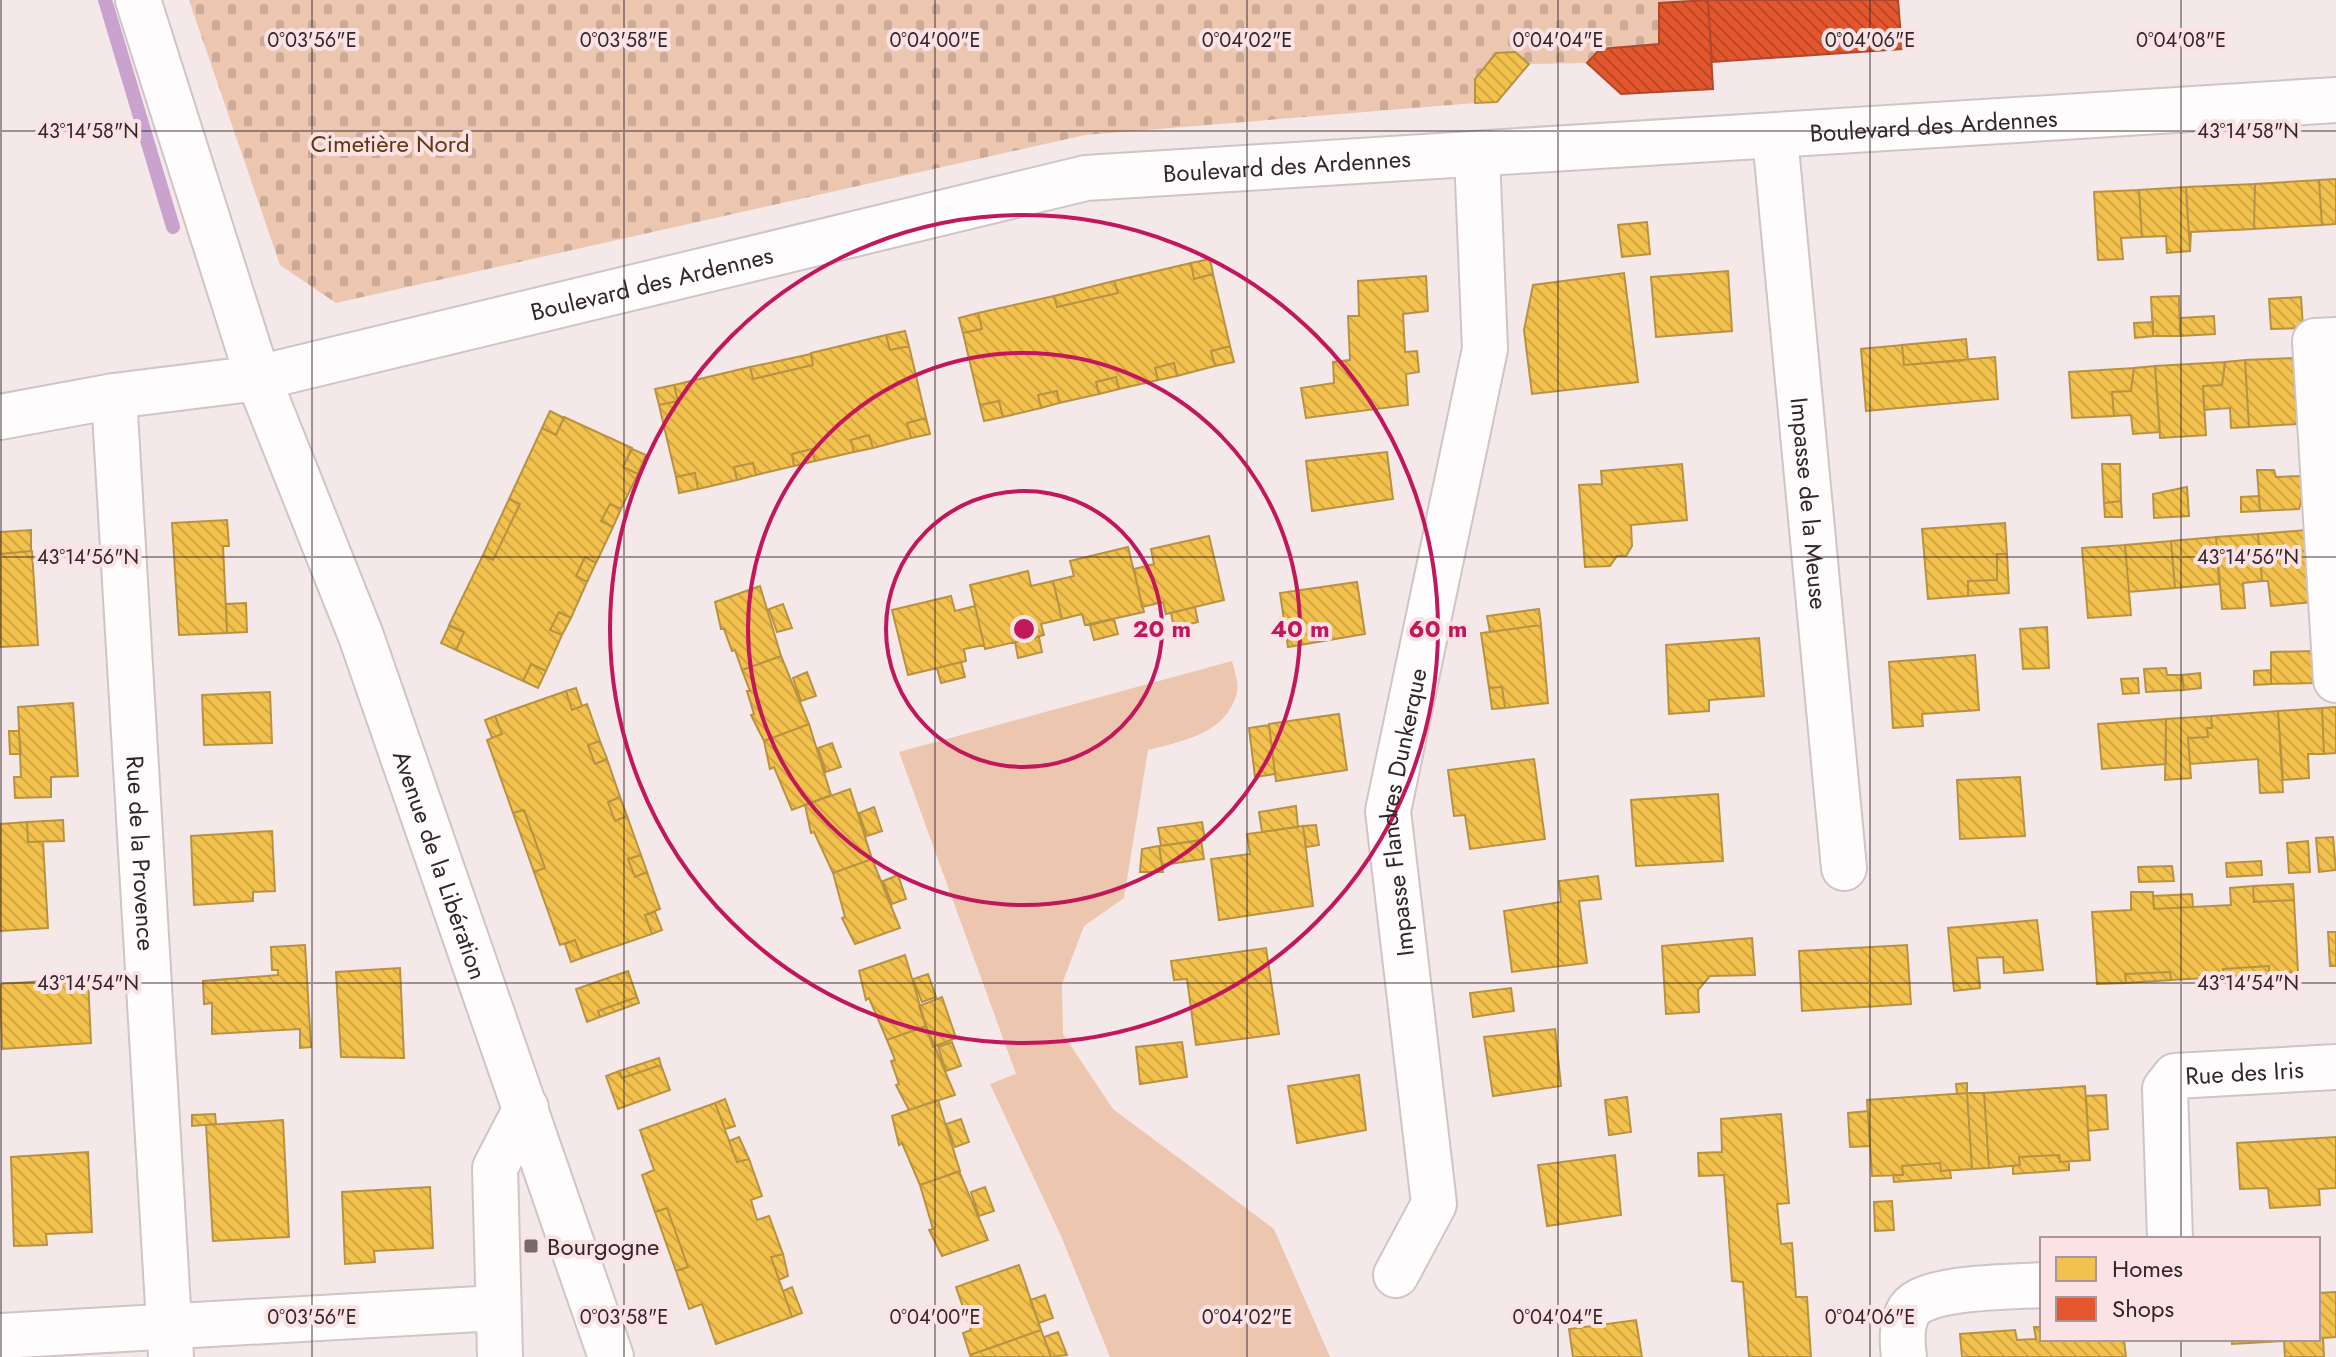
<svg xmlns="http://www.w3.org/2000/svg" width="2336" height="1357" font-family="Jost,sans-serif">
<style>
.green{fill:#ecc6af}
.cemetery{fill:url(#cemetery-stones)}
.homes{fill:url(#homes-back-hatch);stroke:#b89243;stroke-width:2}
.shops{fill:url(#shops-back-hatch);stroke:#af482c;stroke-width:2}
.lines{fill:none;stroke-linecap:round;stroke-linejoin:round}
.stream{stroke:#caa2ce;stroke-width:14}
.street-casing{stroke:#d0c4c6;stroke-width:48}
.secondary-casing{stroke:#d0c4c6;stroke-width:48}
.primary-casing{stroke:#d0c4c6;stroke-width:48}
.street{stroke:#fefcfc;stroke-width:44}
.secondary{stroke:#fefcfc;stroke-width:44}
.primary{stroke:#fefcfc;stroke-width:44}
.ticks{fill:none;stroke:#322628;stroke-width:2;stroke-opacity:0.45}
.ring{fill:none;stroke:#c2185b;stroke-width:4}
.poi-dot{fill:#766a6c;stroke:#fbe2e5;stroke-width:3}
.labels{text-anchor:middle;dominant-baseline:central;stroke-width:8;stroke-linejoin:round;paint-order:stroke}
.street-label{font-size:24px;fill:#322628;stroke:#fbe2e5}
.park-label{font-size:24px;fill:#643610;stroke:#fbe2e5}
.poi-label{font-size:24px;fill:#322628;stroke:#fbe2e5;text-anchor:start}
.ticks-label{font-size:20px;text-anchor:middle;fill:#322628;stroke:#fbe2e5;stroke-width:8;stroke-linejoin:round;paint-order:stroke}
.centre{fill:#c2185b;stroke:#fbe2e5;stroke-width:4}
.ring-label{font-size:24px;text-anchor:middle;font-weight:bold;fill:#c2185b;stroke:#fbe2e5;stroke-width:8;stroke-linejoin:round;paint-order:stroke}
</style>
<defs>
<pattern id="cemetery-stones" width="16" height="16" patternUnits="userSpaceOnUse" patternTransform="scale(2)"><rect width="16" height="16" fill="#ecc6af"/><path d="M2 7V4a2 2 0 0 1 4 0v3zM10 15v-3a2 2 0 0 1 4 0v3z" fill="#cbaa97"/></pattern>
<pattern id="homes-back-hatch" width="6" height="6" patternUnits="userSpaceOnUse" patternTransform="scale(2)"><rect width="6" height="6" fill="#f2c14e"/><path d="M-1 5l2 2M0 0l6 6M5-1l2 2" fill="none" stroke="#d0a644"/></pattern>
<pattern id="shops-back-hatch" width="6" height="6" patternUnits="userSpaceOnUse" patternTransform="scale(2)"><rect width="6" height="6" fill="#e4572e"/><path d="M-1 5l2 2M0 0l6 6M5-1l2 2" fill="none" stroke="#b94827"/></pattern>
</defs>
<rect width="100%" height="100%" fill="#f5e8e9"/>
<path class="green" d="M1232,661C1234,669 1239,683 1237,692C1227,734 1182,741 1148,750L1124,898L1084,926L1062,984L1063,1034L1113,1109L1274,1229L1330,1357H1110L1061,1236L990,1084L1016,1074L899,752Z"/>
<path class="cemetery" d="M189,0H1708L1659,3V44L1600,49L1587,63L1529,64L1515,52L1496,53L1475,79V103L1085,135L336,303L280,265Z"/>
<path class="homes" d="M1515,52L1529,64L1497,102L1475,103V79L1496,53Z
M2336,179V224L2322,225L2319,180Z
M2319,180L2322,225L2254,229L2255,184Z
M2255,184L2254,229L2191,232L2190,251L2186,187Z
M2186,187L2190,251L2167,253L2166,236L2142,237L2139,190Z
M2139,190L2142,237L2121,238L2123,259L2098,260L2094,192Z
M1647,222L1650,254L1622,257L1618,225Z
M1210,259L1213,274L1194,279L1191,263Z
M1191,263L1194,279L1213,274L1230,346L1211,351L1215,366L1177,376L1174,363L1155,368L1158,380L1119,389L1116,377L1096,382L1099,394L1059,403L1057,391L1038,395L1041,408L1003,417L999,401L980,405L963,333L982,329L978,313L1054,296L1057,307L1118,293L1114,281Z
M1728,271L1732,331L1656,337L1651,277Z
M1624,273L1638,382L1532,394L1524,330L1533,285Z
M1426,276L1428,311L1403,314L1405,352L1417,351L1419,372L1406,374L1408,405L1306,418L1301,388L1334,383L1333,362L1350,360L1348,316H1359L1358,281Z
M1114,281L1118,293L1057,307L1054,296Z
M2179,296L2180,336H2153L2151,297Z
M2301,297L2303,328L2271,329L2269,299Z
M978,313L982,329L963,333L959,318Z
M2214,316L2215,334L2180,336V318Z
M2153,322V336L2135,338L2134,323Z
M905,331L909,346L890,350L886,335Z
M886,335L890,350L909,346L926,418L907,423L911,438L873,448L869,435L851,440L854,452L815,461L812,449L792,454L794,466L756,475L753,463L734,467L737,480L698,489L695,473L676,477L659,405L678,401L674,385L750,367L753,379L813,365L811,353Z
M1966,339L1968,360L1904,365L1902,345Z
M1902,345L1904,365L1995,357L1998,399L1866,411L1861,349Z
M1230,346L1234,362L1215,366L1211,351Z
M811,354L813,365L753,379L750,367Z
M2293,358L2297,424L2249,427L2245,360Z
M2245,360L2249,427L2231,428L2230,408L2204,410L2203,386L2222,385L2225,362Z
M2225,362L2222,385L2203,386L2206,435L2160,438L2155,366Z
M1174,363L1177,376L1158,380L1155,368Z
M2155,366L2160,432L2133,434L2131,415L2114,416L2112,392L2131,391L2134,368Z
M2134,368L2131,391L2112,392L2114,416L2072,418L2069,372Z
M1116,377L1119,389L1099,394L1096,382Z
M674,385L678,401L659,405L655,389Z
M1057,391L1059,403L1041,408L1038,395Z
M999,401L1003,417L984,421L980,405Z
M550,411L564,418L556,435L542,428Z
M564,417L632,448L623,467L638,474L621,509L610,504L601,521L613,527L596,563L585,557L576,576L587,582L571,618L559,612L550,630L562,635L546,671L531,664L523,681L456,650L464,632L449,625L483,555L493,560L520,504L509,499L542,428L556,435Z
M926,418L930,434L911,438L907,423Z
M869,435L873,448L854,452L851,440Z
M632,449L646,455L638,474L623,467Z
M812,449L815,461L794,466L792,454Z
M1387,452L1393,499L1312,511L1306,461Z
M753,463L756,475L737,480L734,467Z
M1682,464L1687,520L1631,525L1632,546L1626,556H1617L1610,566L1585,567L1579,485L1602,484L1601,471Z
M2102,464H2120L2121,501L2104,503Z
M2257,470H2274L2276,477L2302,476L2304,490L2299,509L2260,511Z
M695,473L698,489L679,493L676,477Z
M2187,487L2189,516L2154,518L2153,494Z
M2259,496L2260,511L2241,512V497Z
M509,499L520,504L493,560L483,555Z
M2121,501L2122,517H2105L2104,503Z
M610,504L621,509L613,527L601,521Z
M227,520L229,546H223L227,633L179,635L172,523Z
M2005,523L2007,554H1997V580L1968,581V596L1928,599L1922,529Z
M31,530V551L0,554V532Z
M2306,530L2313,602L2271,606L2268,581H2262L2258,534Z
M2258,534L2262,581L2243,583L2245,608L2222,609L2216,537Z
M1209,536L1224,600L1166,614L1163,602L1142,607L1134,569L1154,564L1151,549Z
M2216,537L2219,584L2175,588L2171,541Z
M2171,541L2175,588L2129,592L2125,545Z
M2125,545L2131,615L2088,618L2082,548Z
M1128,547L1144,612L1085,625L1082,614L1062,619L1053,581L1074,576L1070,561Z
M32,551L38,645L0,647V554Z
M1997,554H2007L2009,593L1968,596V581L1997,580Z
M585,557L596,563L587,582L576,576Z
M1028,571L1031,586L1053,581L1062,619L1041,624L1044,635L985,649L970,585Z
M1357,582L1365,634L1288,647L1280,593Z
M760,586L781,656L742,670L735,650L732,651L724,629H721L715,602Z
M951,596L955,611L975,606L984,645L964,649L966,661L908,675L892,610Z
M246,603L247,632L227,633L226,604Z
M783,604L792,628L777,632L769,609Z
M1195,607L1198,622L1174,628L1171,613Z
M1539,609L1541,625L1490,632L1487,616Z
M559,612L571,618L562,635L550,630Z
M1114,619L1118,634L1094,640L1090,625Z
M1541,625L1548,703L1505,708L1502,687L1489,688L1481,633Z
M449,626L464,632L456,650L441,643Z
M2047,627L2049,668L2023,669L2020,629Z
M1039,637L1042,652L1018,658L1015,642Z
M1759,638L1764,696L1709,700V711L1669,714L1666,645Z
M2314,651L2315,683L2271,684V652Z
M1975,655L1979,710L1922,714L1923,726L1893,728L1889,662Z
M781,656L809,724L764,741L751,715L754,714L747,691H750L742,670Z
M961,662L965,677L941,683L937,668Z
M531,664L546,671L538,688L523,681Z
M2166,668L2167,675H2182L2184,690L2146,692L2144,669Z
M2271,670V684L2254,685V671Z
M807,672L816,696L801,701L793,678Z
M2200,673L2201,688L2184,690L2182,675Z
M2138,678L2139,693L2123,694L2121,679Z
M1502,687L1505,708L1492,709L1489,688Z
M576,688L582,706L572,710L566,691Z
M566,691L572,710L587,704L600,741L588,745L595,764L607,759L620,797L608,802L615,821L627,816L641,855L628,859L635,877L647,872L660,909L645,915L652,934L582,958L575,940L560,945L534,872L545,868L524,810L513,813L487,740L502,734L495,716Z
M270,692L272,743L204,745L202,695Z
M73,703L78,776L51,777V797L15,798L14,777H21L18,707Z
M2336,707V753L2324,754L2322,708Z
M2322,708L2324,754H2308L2309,778L2283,780L2278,711Z
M2278,711L2283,792L2260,793L2258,759L2190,764L2188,738L2208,737L2207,728H2212L2211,716Z
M1339,714L1347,770L1276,781L1269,724Z
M495,716L502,734L492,738L485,720Z
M2211,716L2212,728H2207L2208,737L2188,738L2191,778L2165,780L2166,719Z
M2166,719V764L2102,769L2098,724Z
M809,724L831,795L792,810L774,767L770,769L764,741Z
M1269,725L1275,774L1255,777L1249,728Z
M9,731H19L21,754H10Z
M600,741L607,759L595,764L588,745Z
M832,743L841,767L826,772L818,748Z
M1534,759L1545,839L1470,849L1465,815L1454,816L1448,770Z
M2020,777L2025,836L1960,839L1957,780Z
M850,789L872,859L833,873L814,832L811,833L805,805Z
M1718,794L1723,861L1636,866L1631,800Z
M620,797L627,816L615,821L608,802Z
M1296,806L1298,827L1262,832L1259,812Z
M874,807L882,831L867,836L859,813Z
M524,810L545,868L534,872L513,813Z
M63,820L64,841L28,842L27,822Z
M27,822L28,842H43L48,928L0,931V824Z
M1202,822L1205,840L1161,846L1158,828Z
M1316,825L1319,845L1306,847L1303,826Z
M1303,826L1313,906L1219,920L1211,859L1250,854L1247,834Z
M272,831L275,891L253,892V901L194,905L191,836Z
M2333,837L2336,870L2319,872L2316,838Z
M1201,840L1204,859L1162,865L1159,846Z
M2308,841L2310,872L2289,873L2287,843Z
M1159,846L1163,872H1140L1142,849Z
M641,855L647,872L635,877L628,859Z
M872,859L900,928L855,944L842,918L845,917L833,873Z
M2261,861L2262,875L2227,877L2226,863Z
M2172,866L2174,881L2139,882L2138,867Z
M898,875L906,899L892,904L883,881Z
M1598,876L1601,899L1579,901L1587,963L1512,972L1504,911L1561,902L1559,881Z
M2293,884L2294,900L2254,902L2253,886Z
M2253,886L2254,902L2294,900L2298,972L2269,974V966L2223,969L2224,977L2171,980L2170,972L2125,974L2126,983L2097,984L2092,912L2131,910V892H2153L2154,909L2231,905L2230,888Z
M2192,894L2193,907L2154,909L2153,896Z
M655,912L662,930L652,934L645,915Z
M2037,920L2043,970L2004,973L2003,957L1977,958L1980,988L1954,991L1948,928Z
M2328,932H2336V966H2330Z
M1752,938L1755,975L1710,976L1698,990L1699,1012L1666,1014L1662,946Z
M575,940L582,958L571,962L565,944Z
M305,945L311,1047L300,1048V1029L212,1034V1003L204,1004L203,981L278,975V970H272L271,947Z
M1907,945L1911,1004L1802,1011L1799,951Z
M1266,948L1279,1034L1196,1045L1187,979L1174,980L1171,961Z
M905,955L926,1026L887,1040L869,998L866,1000L859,971Z
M2269,966V974L2224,977L2223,969Z
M400,968L404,1058L341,1057L336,972Z
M628,971L637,997L598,1011L600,1017L587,1022L576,989Z
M2170,972L2171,980L2126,983L2125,974Z
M928,974L936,997L922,1002L913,979Z
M88,978L91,1043L2,1049L0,984Z
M1511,988L1514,1011L1473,1017L1470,993Z
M637,997L639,1003L600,1017L598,1011Z
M942,997L956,1038L933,1047L919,1006Z
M926,1026L955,1095L909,1110L896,1085L899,1084L891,1061L895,1060L887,1040Z
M1555,1029L1561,1086L1493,1096L1484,1037Z
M952,1042L961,1066L946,1071L938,1047Z
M1182,1042L1187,1077L1140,1084L1136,1047Z
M659,1058L661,1065L622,1078L619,1071Z
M661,1065L670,1090L618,1109L606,1076L619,1071L622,1078Z
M1359,1075L1366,1130L1297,1143L1288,1086Z
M1967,1083V1093L1957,1094L1956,1084Z
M2085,1086L2090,1160L2060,1162L2059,1155L2019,1157L2020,1165L1989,1168L1984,1093Z
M1967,1093L1972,1169L1941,1171L1940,1163L1902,1166L1903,1175L1872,1176L1867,1100Z
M1967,1093H1984L1989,1168L1972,1169Z
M2106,1095L2108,1129L2088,1131L2086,1096Z
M1627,1097L1631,1132L1609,1135L1605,1100Z
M725,1099L735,1126L725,1129L715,1103Z
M938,1100L960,1171L920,1185L902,1143L899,1145L892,1116Z
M715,1103L737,1162L749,1159L762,1196L751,1200L757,1220L769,1216L783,1254L771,1257L792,1317L716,1344L702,1304L689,1309L676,1271L688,1267L667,1208L655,1212L642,1175L654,1170L640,1130Z
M1868,1111L1870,1146L1850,1147L1848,1113Z
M215,1114L216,1124L192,1126V1115Z
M1781,1114L1789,1203L1777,1204L1781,1244L1792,1243L1796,1297H1807L1811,1357H1749L1743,1282L1732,1281L1724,1175L1699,1176L1698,1153L1722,1152L1721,1119Z
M961,1119L969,1142L955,1147L946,1124Z
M283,1120L289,1237L213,1241L206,1125Z
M739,1137L749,1159L737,1162L729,1141Z
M2336,1137V1188L2319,1189L2320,1205L2270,1208L2268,1188L2240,1189L2237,1143Z
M88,1152L92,1232L46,1234L47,1245L14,1246L11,1157Z
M1615,1155L1621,1215L1547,1226L1538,1165Z
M2059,1155L2060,1162H2069V1170L2013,1174V1166L2020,1165L2019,1157Z
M1940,1163L1941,1171L1950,1170L1951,1178L1894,1182L1893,1175H1903L1902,1166Z
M959,1171L988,1240L942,1256L929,1230L933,1229L920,1185Z
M430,1187L433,1248L374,1251L375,1262L345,1264L342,1192Z
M985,1187L994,1211L979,1216L971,1192Z
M1892,1201L1894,1230L1875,1231L1874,1202Z
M667,1208L688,1267L676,1271L655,1212Z
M783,1254L788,1276L779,1280L771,1257Z
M1019,1265L1041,1330L970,1355L963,1333L971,1330L956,1287Z
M792,1287L802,1313L792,1317L783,1291Z
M2336,1292V1337L2323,1338L2324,1357H2285L2284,1341L2232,1344V1339H2318V1293Z
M1045,1295L1053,1318L1039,1323L1030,1300Z
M1636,1320L1642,1357H1573L1569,1329Z
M2034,1327H2042V1339H2124L2126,1357H1962L1960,1334L2015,1330L2017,1340L2036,1339Z
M1041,1330L1051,1357H971L970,1355Z
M1058,1332L1067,1355L1051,1357L1044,1337Z"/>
<path class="shops" d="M1708,0H1898L1902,49L1712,62Z
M1708,0L1713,89L1621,94L1587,63L1600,49L1659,44V3Z"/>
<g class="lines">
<path class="stream" d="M105,0L173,227"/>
<defs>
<g id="street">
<path id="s1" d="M1775,137L1844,868"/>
<path d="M2336,340L2315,341L2336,680"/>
<path id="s2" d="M258,378L361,636L611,1357"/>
<path id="s3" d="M114,396L171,1357"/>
<path id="s4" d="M2170,1239L2165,1089L2175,1076L2336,1067"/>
<path id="s5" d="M1396,1275L1434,1204L1388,811L1485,349L1477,155"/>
<path d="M0,1336L497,1308"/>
<path d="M500,1357L495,1168L526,1108"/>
<path d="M1904,1357C1902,1342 1901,1322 1910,1309C1926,1286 2014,1287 2042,1285"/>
</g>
<g id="secondary">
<path id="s6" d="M0,417L114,396L258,378L1086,178L2336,100"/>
</g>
<path id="primary" d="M138,0L258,378"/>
</defs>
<use href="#street" class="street-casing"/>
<use href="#secondary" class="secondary-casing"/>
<use href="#primary" class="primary-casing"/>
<use href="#street" class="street"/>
<use href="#secondary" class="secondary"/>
<use href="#primary" class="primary"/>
</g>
<path class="ticks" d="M1,0V1357M312,0V1357M624,0V1357M935,0V1357M1247,0V1357M1558,0V1357M1870,0V1357M2181,0V1239M0,131H2336M0,557H2336M0,983H2336M2181,1339V1357"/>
<g class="ring">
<circle cx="1024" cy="629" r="138"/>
<circle cx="1024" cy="629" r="276"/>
<circle cx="1024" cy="629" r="414"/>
</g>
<rect class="poi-dot" x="523" y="1238" width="16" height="16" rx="4"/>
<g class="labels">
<g class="street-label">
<text stroke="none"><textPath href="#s6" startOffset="1962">Boulevard des Ardennes</textPath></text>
<text stroke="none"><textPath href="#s6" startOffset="1314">Boulevard des Ardennes</textPath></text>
<text stroke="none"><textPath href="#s6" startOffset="666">Boulevard des Ardennes</textPath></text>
<text stroke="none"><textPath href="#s1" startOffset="368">Impasse de la Meuse</textPath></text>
<text stroke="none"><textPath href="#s5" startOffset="476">Impasse Flandres Dunkerque</textPath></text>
<text stroke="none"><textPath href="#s3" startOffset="458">Rue de la Provence</textPath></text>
<text stroke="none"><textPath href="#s2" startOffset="520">Avenue de la Libération</textPath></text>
<text stroke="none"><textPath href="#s4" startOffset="236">Rue des Iris</textPath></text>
</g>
<g class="park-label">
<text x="390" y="143">Cimetière Nord</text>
</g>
<g class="poi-label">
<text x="547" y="1246">Bourgogne</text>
</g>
</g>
<g class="ticks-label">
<text x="312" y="47">0°03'56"E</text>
<text x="624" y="47">0°03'58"E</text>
<text x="935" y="47">0°04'00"E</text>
<text x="1247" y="47">0°04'02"E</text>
<text x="1558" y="47">0°04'04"E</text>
<text x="1870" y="47">0°04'06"E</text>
<text x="2181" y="47">0°04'08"E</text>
<text x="88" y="138">43°14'58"N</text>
<text x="2248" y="138">43°14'58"N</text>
<text x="88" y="564">43°14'56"N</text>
<text x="2248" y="564">43°14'56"N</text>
<text x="88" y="990">43°14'54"N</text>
<text x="2248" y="990">43°14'54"N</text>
<text x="312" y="1324">0°03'56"E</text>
<text x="624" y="1324">0°03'58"E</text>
<text x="935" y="1324">0°04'00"E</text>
<text x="1247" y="1324">0°04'02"E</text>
<text x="1558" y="1324">0°04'04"E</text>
<text x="1870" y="1324">0°04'06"E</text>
</g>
<circle cx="1024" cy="629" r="12" class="centre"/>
<g class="ring-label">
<text x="1162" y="637">20 m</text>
<text x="1300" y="637">40 m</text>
<text x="1438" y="637">60 m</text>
</g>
<rect x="2040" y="1237" width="280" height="104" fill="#fbe2e5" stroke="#ab9799" stroke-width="2"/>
<rect x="2056" y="1257" width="40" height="24" fill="#f2c14e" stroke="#ab9799" stroke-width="2"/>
<text x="2112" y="1277" font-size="24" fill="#322628">Homes</text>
<rect x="2056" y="1297" width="40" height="24" fill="#e4572e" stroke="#ab9799" stroke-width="2"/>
<text x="2112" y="1317" font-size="24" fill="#322628">Shops</text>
</svg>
